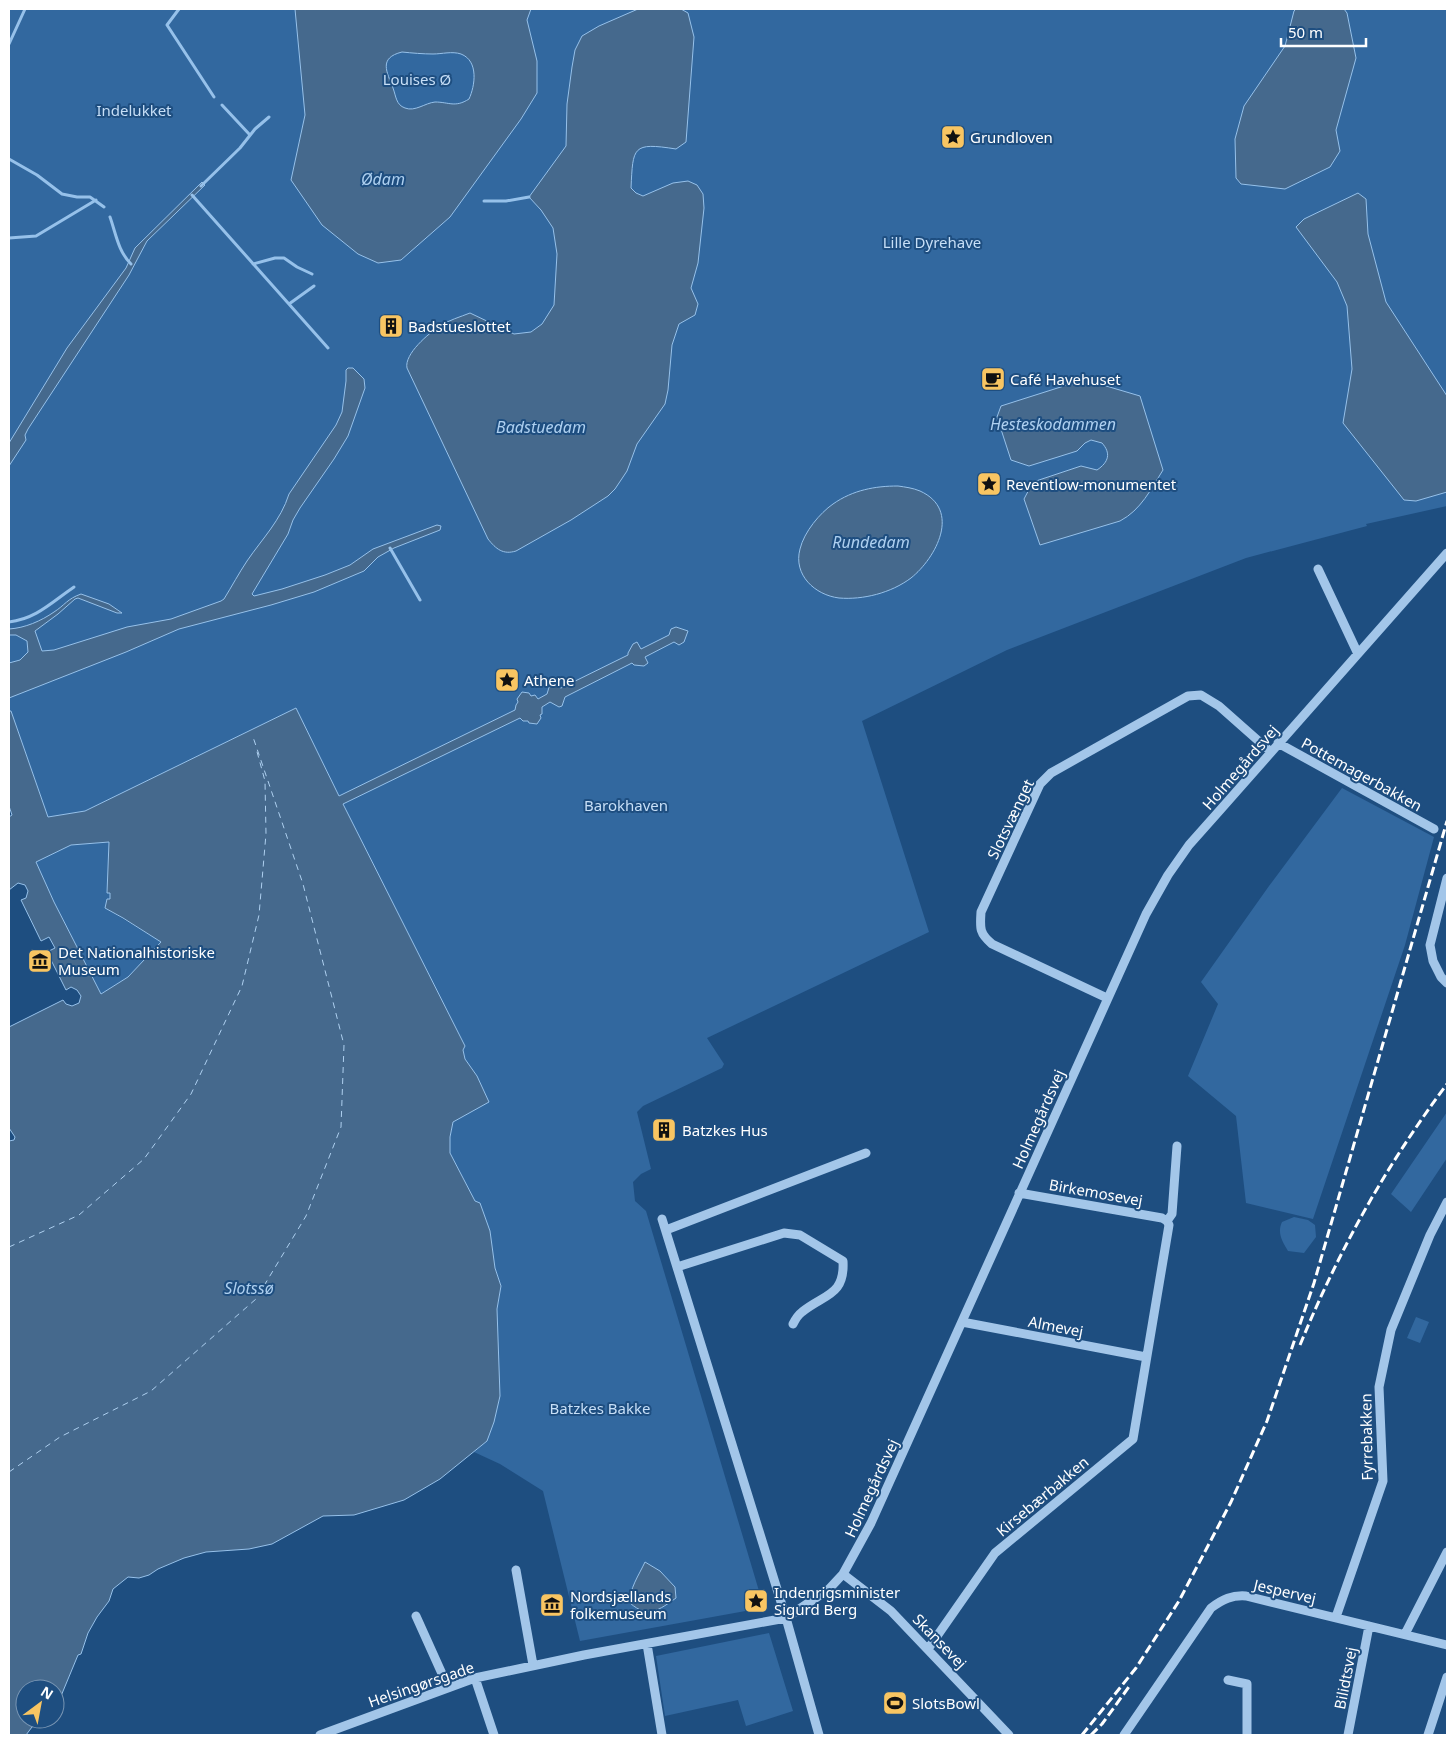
<svg xmlns="http://www.w3.org/2000/svg" width="1456" height="1744" font-family="'Noto Sans',sans-serif">
<style>
.green{fill:#32689f}
.water{fill:#45698d;stroke:#96c1ea;fill-rule:evenodd}
.lines{fill:none;stroke-linecap:round;stroke-linejoin:round}
.stream{stroke:#96c1ea;stroke-width:3}
.ferry{stroke:#aed0f0;stroke-width:1;stroke-dasharray:6 5;stroke-linecap:butt}
.minor{stroke:#a3c6e9;stroke-width:9}
.rail{stroke:#fff;stroke-width:3;stroke-dasharray:9 4;stroke-linecap:butt}
.labels{text-anchor:middle;dominant-baseline:central;stroke-width:4;stroke-linejoin:round;paint-order:stroke}
.park-label{font-size:15px;fill:#c7dff7;stroke:#1e4e80}
.poi-label{font-size:15px;fill:#fff;stroke:#1e4e80;text-anchor:start}
.street-label{font-size:15px;fill:#fff;stroke:#1e4e80}
.water-label{font-size:16px;font-style:italic;fill:#aed0f0;stroke:#1e4e80}
</style>
<rect width="100%" height="100%" fill="#1e4e80"/>
<path class="green" d="M9,9H1447V506L1366,524L1367,526L1246,558L1007,650L862,721L929,932L707,1038L724,1064L722,1068L643,1106L637,1112L651,1169L641,1174L633,1182L635,1201L646,1211L759,1591L750,1601L751,1610L580,1641L543,1491L500,1464L474,1452L487,1441L497,1309L501,1286L495,1268L490,1231L450,1153V1137L453,1122L464,1114L477,1076L465,1059L463,1050L465,1046L343,804L296,708L85,811L48,817L11,711H9Z
M1342,788L1434,837L1405,945L1313,1219L1246,1203L1236,1116L1188,1076L1218,1004L1201,982L1269,886Z
M109,842L107,892L110,893V899L105,908L161,942L128,977L101,994L54,902L36,862L71,845Z
M1447,1112V1158L1411,1212L1391,1194Z
M1294,1217L1308,1220L1315,1225L1316,1237L1304,1253L1288,1251C1282,1241 1277,1233 1282,1222Z
M1416,1317L1429,1322L1420,1343L1407,1338Z
M769,1633L793,1711L746,1726L738,1700L665,1716L656,1656Z"/>
<path class="water" d="M295,9H531L527,20L537,61V93L521,119L450,217L401,260L378,263L358,254L322,225L291,180L305,115ZM402,52C412,53 423,54 433,54C442,54 452,51 461,54C479,61 475,86 469,99C455,108 449,102 435,102C425,103 415,112 405,108C396,105 396,96 393,88C387,72 378,58 402,52Z
M638,9H681L688,13L694,37L686,142L676,149C632,142 633,147 631,188L636,193L643,196L673,183L688,181L697,185L703,194L704,208L698,263L691,288L698,304L695,315L679,324L672,345L668,390L665,404L637,444L627,471L615,489L608,496L571,520L516,551C503,555 496,549 488,539L407,368C404,354 429,333 440,326C449,320 460,317 470,313L514,334L531,332L542,324L554,305L557,254L553,228L541,210L529,197L566,146L567,104L572,67L575,50L582,36L599,26Z
M1296,9H1344L1347,13L1356,58L1336,130L1340,151L1330,167L1285,189L1241,184L1236,178L1235,139L1244,106L1285,46L1294,11Z
M202,182L205,185L147,241L129,275L28,429L25,435L26,440L9,466V443L67,348L126,268L135,248Z
M1358,193L1366,199L1368,234L1386,302L1447,396V492L1416,501L1404,500L1343,423L1352,369L1347,306L1337,282L1296,227L1304,219Z
M348,368H353L364,379L365,388L348,436L334,459L300,508L293,520L288,534L252,594L254,596L282,589L325,575L350,565L373,549L437,525L441,526L440,530L394,548L378,557L364,571L314,592L271,605L179,629L126,652L9,698V663L20,660L28,652L27,641L16,635H9V629C25,628 41,621 54,612C65,605 67,599 81,594L109,604L122,613H117L78,598L75,599L58,614L35,631L42,651L54,650L127,627L171,619L221,601L224,599C232,586 239,573 247,561C262,539 281,520 289,494L336,425L342,412L346,381V370Z
M1096,383L1140,396L1163,470C1151,489 1141,510 1120,521L1040,545L1024,499L1033,482L1081,466L1097,470C1109,462 1111,453 1102,443L1091,440L1085,443L1077,451L1029,466L1011,460L997,417L1001,406L1067,385Z
M898,486C905,487 913,488 920,491C962,510 936,558 911,578C891,593 863,600 839,598C815,595 793,575 800,549C804,532 820,513 833,504C853,490 875,486 898,486Z
M676,627L688,631L684,642L679,645L674,642L645,657L648,663L644,666L634,665L632,663L565,697L562,706L559,707L550,702L542,707V714L540,715L541,718L537,724L529,723L528,721H523L520,718L343,804L465,1046L463,1050L465,1059L477,1076L489,1102L453,1122L450,1137V1153L475,1201L480,1203L490,1231L495,1268L501,1286L497,1309L500,1396L494,1422L487,1441L440,1479L404,1500L354,1515L323,1516L272,1544L249,1549L206,1552L184,1558L158,1569L149,1575L139,1578L128,1577L113,1589L109,1601L97,1617L88,1633L81,1654L78,1655L61,1696L55,1705V1689H25V1719H44L32,1727L26,1735H9V1141L14,1140L15,1137L9,1128V1027L63,1000L66,1004L72,1006L79,1003L81,996L77,990L71,987L66,990L47,952L55,948L49,937L41,941L21,900L26,898L28,891L25,885L18,883L9,890V817L12,815L9,806V711H11L48,817L85,811L296,708L339,796L515,710L516,705L518,702L517,699L522,692L529,693L531,696L535,695L538,699L547,694L550,684H553L561,688L628,655V653L633,644L637,642L641,649L669,635L671,629ZM109,842L107,893H110V899H107L105,908L123,918L161,942L128,977L101,994L54,902L36,862L71,845Z
M645,1562L660,1571L675,1587L676,1598C659,1610 648,1619 630,1603C629,1589 639,1575 645,1562Z"/>
<g class="lines">
<path class="stream" d="M179,9L167,25L214,97
M9,44L25,9
M222,105L250,135
M9,159L37,175L62,194L77,197H90L104,207
M201,186L240,148L255,129L269,117
M192,195L328,348
M484,201H506L529,197
M110,217C116,234 118,251 131,264
M9,238L36,236L96,200
M253,264L275,258H284L297,267L312,274
M289,304L314,286
M390,548L420,600
M9,622C36,619 52,602 74,587"/>
<path class="ferry" d="M9,1247L79,1215L144,1159L191,1094L242,986L259,915L266,834L265,781L256,748
M9,1472L60,1437L151,1391L256,1299L306,1216L341,1127L344,1045L303,884L253,737"/>
<path class="minor" d="M1318,569L1358,654
M1278,743L1434,829
M1447,878L1430,945L1433,961L1441,977L1447,983
M1107,998L992,944C979,933 980,928 981,912L1040,784L1051,773L1188,696L1201,695L1219,706L1271,752
M662,1219L786,1618L819,1735
M1167,1221L1172,1214L1177,1146
M666,1230L866,1153
M677,1267L784,1233L800,1235L843,1261C845,1296 824,1294 802,1312C798,1315 795,1320 793,1324
M962,1322L1146,1357
M516,1570L533,1665
M843,1574L891,1611L1009,1735
M416,1616L448,1687
M1336,1617L1383,1481L1379,1387L1391,1330L1430,1235L1447,1202
M1405,1634L1447,1552
M647,1644L662,1735
M928,1649L995,1553L1133,1439L1169,1225L1167,1221L1162,1218L1019,1193
M475,1678L494,1735
M1228,1680L1247,1684V1735
M320,1735L475,1678L584,1655L786,1618L829,1589L843,1574L871,1523L1146,914L1168,875L1189,845L1221,809L1447,553
M1124,1735L1211,1608C1223,1599 1232,1595 1246,1596L1447,1645
M1348,1735L1369,1626
M1428,1735L1447,1677"/>
<path class="rail" d="M1300,1345C1339,1250 1385,1167 1447,1084
M1082,1735L1136,1668L1179,1601L1231,1502L1267,1421L1314,1283L1447,821
M1091,1735L1102,1724L1131,1684"/>
</g>
<defs>
<symbol id="sight-square" viewBox="-11 -11 22 22"><rect x="-9" y="-9" width="18" height="18" rx="4" fill="#f8c562" stroke="#1e4e80"/><path d="M0-6L1.8-2.2L6-1.7L2.9 1.2L3.7 5.4L0 3.3L-3.7 5.4L-2.9 1.2L-6-1.7L-1.8-2.2Z" fill="#111"/></symbol>
<symbol id="building-square" viewBox="-11 -11 22 22"><rect x="-9" y="-9" width="18" height="18" rx="4" fill="#f8c562" stroke="#1e4e80"/><path d="M-4-6H4V6H1V3H-1V6H-4ZM-2.5-4.3h1.7v1.8h-1.7ZM.8-4.3h1.7v1.8H.8ZM-2.5-1h1.7V.8h-1.7ZM.8-1h1.7V.8H.8Z" fill="#111"/></symbol>
<symbol id="cafe-square" viewBox="-11 -11 22 22"><rect x="-9" y="-9" width="18" height="18" rx="4" fill="#f8c562" stroke="#1e4e80"/><path d="M-5.5-4.5H6V0H3Q3 3.5 0 3.5H-2.5Q-5.5 3.5-5.5 0ZM3-3.2v2h1.7v-2ZM-6 4.5H4V6H-6Z" fill="#111"/></symbol>
<symbol id="museum-square" viewBox="-11 -11 22 22"><rect x="-9" y="-9" width="18" height="18" rx="4" fill="#f8c562" stroke="#1e4e80"/><path d="M0-6L6-3V-2H-6V-3ZM-5-1h2V3h-2ZM-1-1h2V3h-2ZM3-1h2V3H3ZM-6 4H6V6H-6Z" fill="#111"/></symbol>
<symbol id="stadium-square" viewBox="-11 -11 22 22"><rect x="-9" y="-9" width="18" height="18" rx="4" fill="#f8c562" stroke="#1e4e80"/><path d="M0-5a6.5 5 0 1 0 0 10a6.5 5 0 1 0 0-10ZM-3.5-1.8h7v3.6h-7Z" fill="#111"/></symbol>
</defs>
<g fill-rule="evenodd">
<use href="#sight-square" x="939" y="123" width="28" height="28"/>
<use href="#building-square" x="377" y="312" width="28" height="28"/>
<use href="#cafe-square" x="979" y="365" width="28" height="28"/>
<use href="#sight-square" x="975" y="470" width="28" height="28"/>
<use href="#sight-square" x="493" y="666" width="28" height="28"/>
<use href="#museum-square" x="26" y="947" width="28" height="28"/>
<use href="#building-square" x="650" y="1116" width="28" height="28"/>
<use href="#sight-square" x="742" y="1587" width="28" height="28"/>
<use href="#museum-square" x="538" y="1591" width="28" height="28"/>
<use href="#stadium-square" x="881" y="1689" width="28" height="28"/>
</g>
<g class="labels">
<g class="park-label">
<text x="417" y="79">Louises Ø</text>
<text x="134" y="110">Indelukket</text>
<text x="932" y="242">Lille Dyrehave</text>
<text x="626" y="805">Barokhaven</text>
<text x="600" y="1408">Batzkes Bakke</text>
</g>
<g class="poi-label">
<text x="970" y="137">Grundloven</text>
<text x="408" y="326">Badstueslottet</text>
<text x="1010" y="379">Café Havehuset</text>
<text x="1006" y="484">Reventlow-monumentet</text>
<text x="524" y="680">Athene</text>
<text x="58" y="952">Det Nationalhistoriske<tspan x="58" dy="17">Museum</tspan></text>
<text x="682" y="1130">Batzkes Hus</text>
<text x="774" y="1592">Indenrigsminister<tspan x="774" dy="17">Sigurd Berg</tspan></text>
<text x="570" y="1596">Nordsjællands<tspan x="570" dy="17">folkemuseum</tspan></text>
<text x="912" y="1703">SlotsBowl</text>
</g>
<g class="street-label">
<text transform="translate(1240 767) rotate(-49)">Holmegårdsvej</text>
<text transform="translate(1362 774) rotate(29)">Pottemagerbakken</text>
<text transform="translate(1010 819) rotate(-64)">Slotsvænget</text>
<text transform="translate(1038 1119) rotate(-66)">Holmegårdsvej</text>
<text transform="translate(1096 1192) rotate(10)">Birkemosevej</text>
<text transform="translate(1056 1326) rotate(11)">Almevej</text>
<text transform="translate(1366 1437) rotate(-91)">Fyrrebakken</text>
<text transform="translate(871 1488) rotate(-65)">Holmegårdsvej</text>
<text transform="translate(1042 1496) rotate(-40)">Kirsebærbakken</text>
<text transform="translate(1285 1591) rotate(13)">Jespervej</text>
<text transform="translate(940 1641) rotate(46)">Skansevej</text>
<text transform="translate(1345 1678) rotate(-79)">Bilidtsvej</text>
<text transform="translate(421 1684) rotate(-19)">Helsingørsgade</text>
</g>
<g class="water-label">
<text x="383" y="179">Ødam</text>
<text x="1053" y="424">Hesteskodammen</text>
<text x="541" y="427">Badstuedam</text>
<text x="871" y="542">Rundedam</text>
<text x="249" y="1288">Slotssø</text>
</g>
</g>
<rect width="1456" height="1744" fill="none" stroke="#ffffff" stroke-width="20"/>
<g transform="translate(40 1704) rotate(32)"><circle r="24" fill="#1e4e80" stroke="#7895b3"/>
<path d="M0-4L9 19L0 12L-9 19Z" fill="#f8c562"/>
<text y="-8" font-size="14" font-weight="bold" text-anchor="middle" fill="#ffffff">N</text>
</g>
<path d="M1281 38v8h85v-8" fill="none" stroke="#ffffff" stroke-width="2.5"/>
<text x="1288" y="38" font-size="15" fill="#ffffff" stroke="#1e4e80" stroke-width="4" paint-order="stroke">50 m</text>
</svg>
